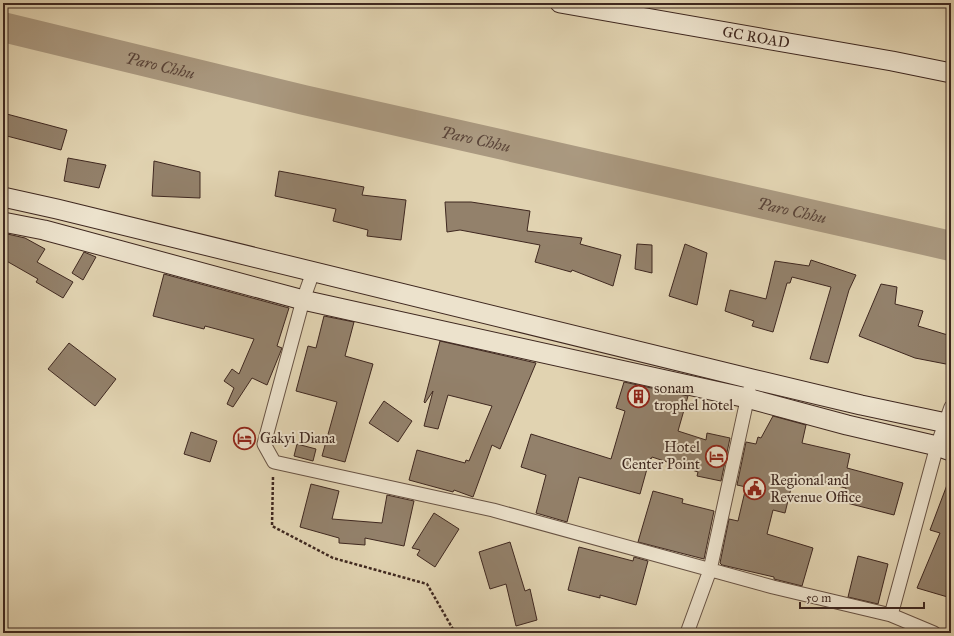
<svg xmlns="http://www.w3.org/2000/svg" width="954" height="636" font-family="'IM FELL Great Primer',serif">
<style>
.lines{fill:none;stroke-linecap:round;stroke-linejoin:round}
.river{stroke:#aa9980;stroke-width:30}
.building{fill:#93816b;stroke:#3f2820}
.street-casing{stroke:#685344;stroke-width:15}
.secondary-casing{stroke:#3f2820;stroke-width:21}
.path{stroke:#3f2820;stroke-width:2.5;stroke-dasharray:3 2;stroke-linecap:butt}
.street{stroke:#ece2cc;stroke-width:13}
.secondary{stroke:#ece2cc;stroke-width:19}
.labels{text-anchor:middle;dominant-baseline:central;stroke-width:4;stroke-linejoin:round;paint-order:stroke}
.street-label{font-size:15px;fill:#3f2820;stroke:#ece2cc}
.poi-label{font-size:15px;fill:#3f2820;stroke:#ece2cc;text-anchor:start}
.water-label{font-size:16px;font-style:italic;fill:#5a4438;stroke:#ece2cc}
</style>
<rect width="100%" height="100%" fill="#e1d3b1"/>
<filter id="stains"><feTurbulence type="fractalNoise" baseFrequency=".005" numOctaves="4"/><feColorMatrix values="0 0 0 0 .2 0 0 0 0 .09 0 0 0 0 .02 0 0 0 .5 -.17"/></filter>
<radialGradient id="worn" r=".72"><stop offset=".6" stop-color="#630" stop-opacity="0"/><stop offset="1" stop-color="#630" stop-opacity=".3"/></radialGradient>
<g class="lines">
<path class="river" id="s1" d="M3,27L304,100L951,246"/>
</g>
<path class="building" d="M3,113L67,130L61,150L3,135Z
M68,158L106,165L99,188L64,181Z
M154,161L200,172V198L152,196Z
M279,171L364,187L362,195L406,200L401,240L367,236L368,230L333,221L336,209L275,196Z
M445,202H471L530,211L527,231L582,238L580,244L621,255L613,286L572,270L571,272L535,262L540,245L460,230L447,232Z
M3,233L25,238L45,249L37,262L73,282L63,298L36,282L38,279L3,259Z
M637,244L652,245V273L635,269Z
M685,244L707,253L697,305L669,296Z
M84,252L96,257L83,280L72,273Z
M811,260L856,275L849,290L828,363L810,359L831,287L792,277L790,283H787L773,332L752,326L754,321L725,311L730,290L766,299L775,261L809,266Z
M164,274L289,308L277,346L282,348L280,353L267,385L252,378L233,407L227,404L234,388L224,381L232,369L239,374L254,339L205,326L204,329L153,316Z
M881,284L897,287L895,304L923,311L918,326L951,336V365L915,358L859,336Z
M324,316L354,322L345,356L373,364L345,462L322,456L337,402L296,391L308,346L316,348Z
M440,341L536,363L500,449L492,445L473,497L454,490L453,492L409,480L417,450L465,463L466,460L469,461L492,406L448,395L438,429L424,426L433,391L425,403L424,402Z
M69,343L116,379L95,406L48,369Z
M624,382L688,396L678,431L706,440L707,433L730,438L721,481L697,476L698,472L652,457L651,459L650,458L640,494L579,477L567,522L536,513L546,475L521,467L531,434L611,459L625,411L616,408Z
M384,401L412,421L398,442L369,423Z
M773,416L806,425L802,443L850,454L847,468L903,483L894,515L843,502L846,488L794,476L785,513L773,510L767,534L813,548L802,586L774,579V577L722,565L720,563L729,519L738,521L746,487L737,485L746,442L756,444L758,437L761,438Z
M191,432L217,441L210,462L184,454Z
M297,444L316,449L313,461L294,456Z
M950,477H951V598L917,588L940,533L930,530Z
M311,484L339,491L332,519L382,523L387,495L414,501L404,546L365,538V545L339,543V538L300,527Z
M653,491L683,499L682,503L714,511L704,559L638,542Z
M434,513L459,529L435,567L417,555L420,550L412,548Z
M510,542L525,591L530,589L537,620L516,626L506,584L490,589L479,552Z
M579,547L633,561L634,557L648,561L636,605L600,595V598L568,590Z
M858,556L888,564L878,604L848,597Z"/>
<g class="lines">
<defs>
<path id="street" d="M313,272L303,300L264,444L274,462L493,510L773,587L891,615L934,633
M891,615L937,446L951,407
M687,633L710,570L749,391"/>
<g id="secondary">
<path id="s2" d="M560,3L892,61L951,73"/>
<path d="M3,197L57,209L752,379L861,405L951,424"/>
<path d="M3,222L44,230L303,300L747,398L847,425L937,446L951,451"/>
</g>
</defs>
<use href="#street" class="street-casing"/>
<use href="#secondary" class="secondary-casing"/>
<path class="path" d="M273,477L272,526L333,558L427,584L454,631L463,633"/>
<use href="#street" class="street"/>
<use href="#secondary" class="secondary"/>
</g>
<defs>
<symbol id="building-ring" viewBox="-11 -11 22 22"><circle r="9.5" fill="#ece2cc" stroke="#8f2418" stroke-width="1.5"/><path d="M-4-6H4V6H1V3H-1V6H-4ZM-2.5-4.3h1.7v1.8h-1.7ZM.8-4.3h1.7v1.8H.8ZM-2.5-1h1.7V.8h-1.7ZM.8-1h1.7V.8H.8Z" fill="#8f2418"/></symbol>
<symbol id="hotel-ring" viewBox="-11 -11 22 22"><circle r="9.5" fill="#ece2cc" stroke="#8f2418" stroke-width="1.5"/><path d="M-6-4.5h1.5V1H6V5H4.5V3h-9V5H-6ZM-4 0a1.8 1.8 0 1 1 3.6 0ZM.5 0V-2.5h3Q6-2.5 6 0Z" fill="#8f2418"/></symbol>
<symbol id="civic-ring" viewBox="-11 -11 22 22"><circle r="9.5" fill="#ece2cc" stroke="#8f2418" stroke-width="1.5"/><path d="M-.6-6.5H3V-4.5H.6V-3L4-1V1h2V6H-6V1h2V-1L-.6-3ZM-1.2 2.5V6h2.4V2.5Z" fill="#8f2418"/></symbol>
</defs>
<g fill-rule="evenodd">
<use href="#building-ring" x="626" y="384" width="25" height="25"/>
<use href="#hotel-ring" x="232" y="426" width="25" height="25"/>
<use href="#hotel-ring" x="704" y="444" width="25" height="25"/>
<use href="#civic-ring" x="742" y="476" width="25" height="25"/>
</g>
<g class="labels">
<g class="street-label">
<text stroke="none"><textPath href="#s2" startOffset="199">GC ROAD</textPath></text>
</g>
<g class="poi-label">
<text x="654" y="388">sonam<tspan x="654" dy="17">trophel hotel</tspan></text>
<text x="260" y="438">Gakyi Diana</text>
<text x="700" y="447" text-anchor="end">Hotel<tspan x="700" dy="17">Center Point</tspan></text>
<text x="770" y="480">Regional and<tspan x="770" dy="17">Revenue Office</tspan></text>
</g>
<g class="water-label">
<text stroke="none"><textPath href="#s1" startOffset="162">Paro Chhu</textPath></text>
<text stroke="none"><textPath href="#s1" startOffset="486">Paro Chhu</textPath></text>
<text stroke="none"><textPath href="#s1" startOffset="810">Paro Chhu</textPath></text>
</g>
</g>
<rect width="954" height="636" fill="none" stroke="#e1d3b1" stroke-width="16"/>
<rect x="4" y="4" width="946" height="628" fill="none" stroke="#3f2820" stroke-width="2"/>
<rect x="8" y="8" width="938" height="620" fill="none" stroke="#3f2820"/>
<path d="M800 602v6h124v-6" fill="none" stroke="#3f2820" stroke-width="2"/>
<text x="806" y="602" font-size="12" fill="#3f2820" stroke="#ece2cc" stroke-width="3" paint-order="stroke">50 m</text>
<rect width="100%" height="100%" filter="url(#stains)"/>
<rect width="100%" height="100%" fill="url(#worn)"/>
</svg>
